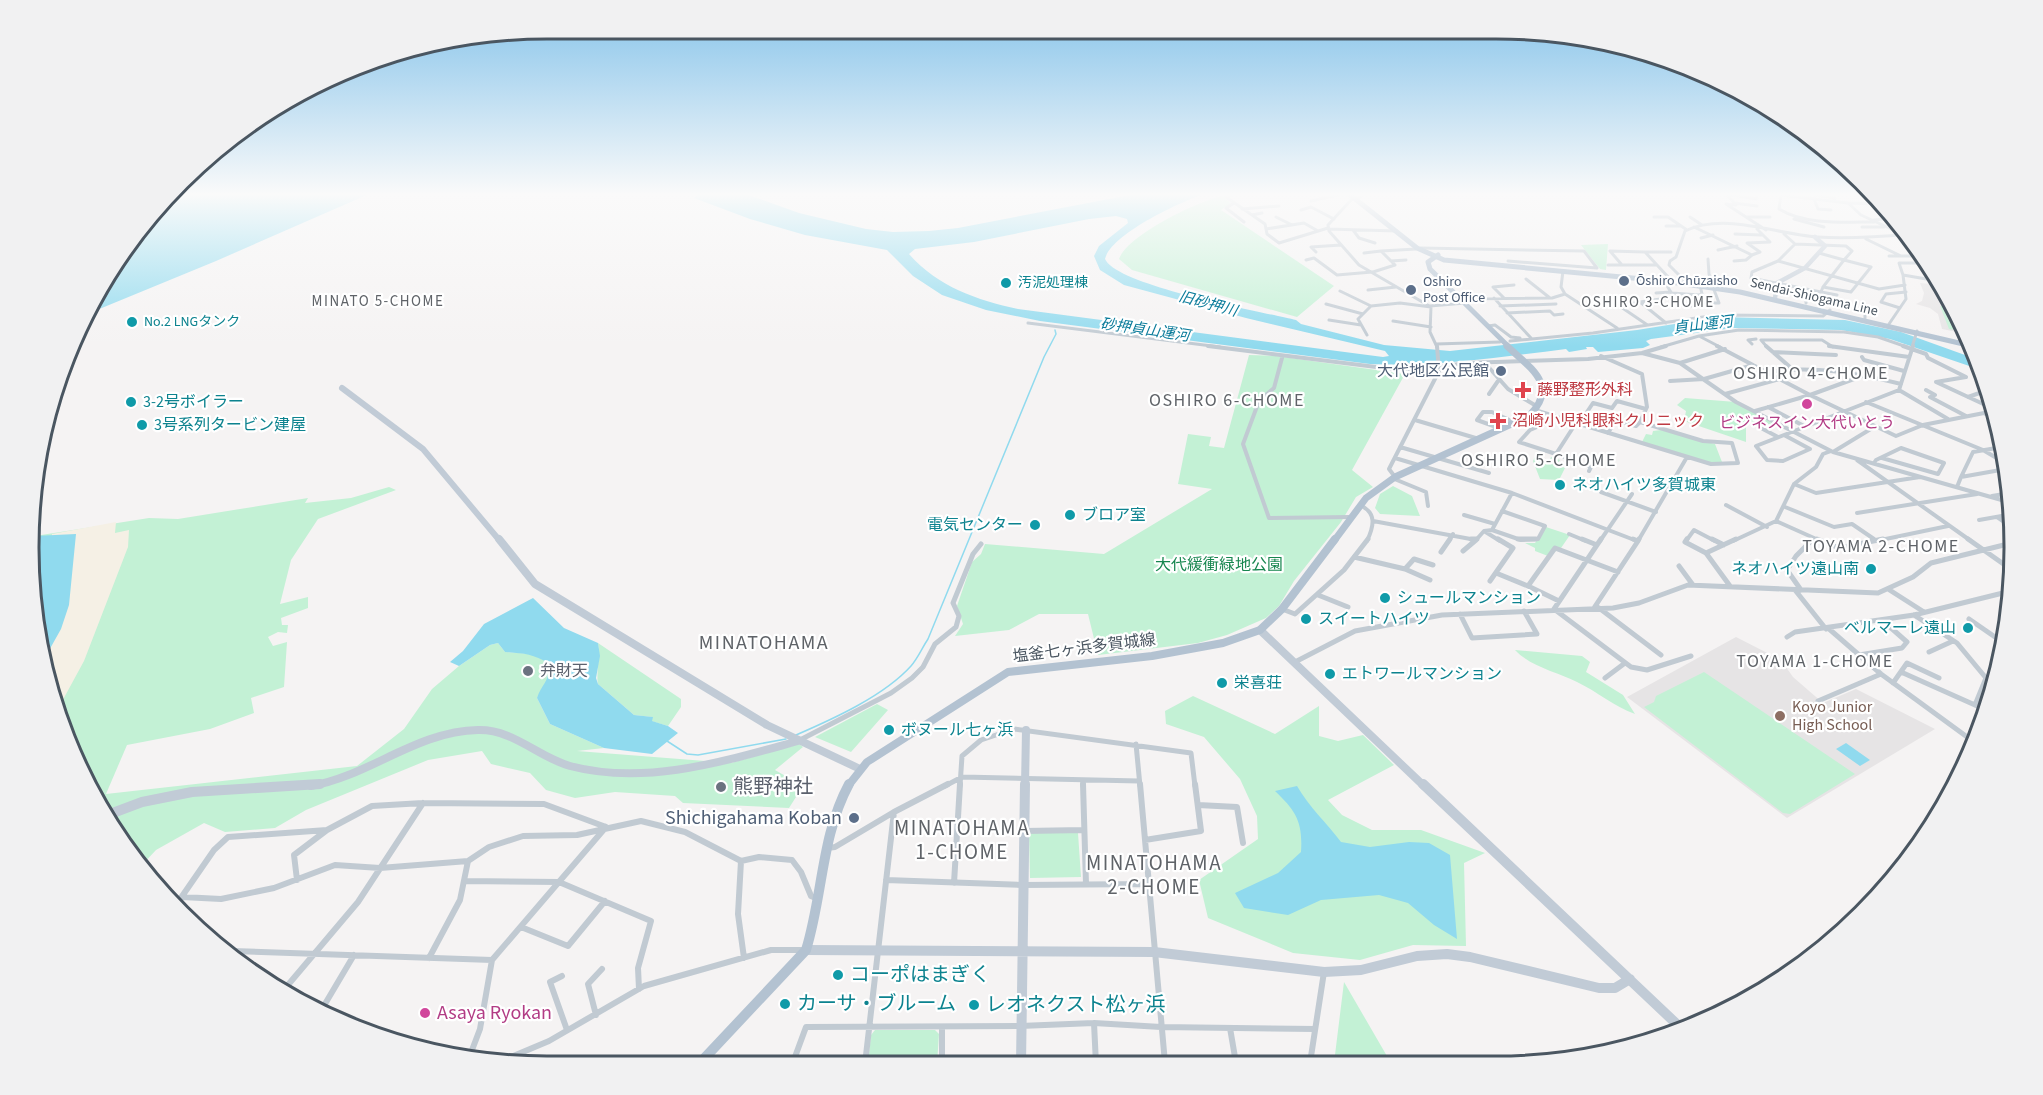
<svg xmlns="http://www.w3.org/2000/svg" width="2043" height="1095" font-family="'Source Sans 3','Noto Sans JP',sans-serif">
<style>
.education{fill:#e6e4e5}
.green{fill:#c3f1d5}
.sand{fill:#f5f0e5}
.water{fill:#90daee;fill-rule:evenodd}
.lines{fill:none;stroke-linecap:round;stroke-linejoin:round}
.stream{stroke:#90daee;stroke-width:1.5}
.street-far3{stroke:#c1cad2;stroke-width:3}
.street-far2{stroke:#c1cad2;stroke-width:4}
.street-far1{stroke:#c1cad2;stroke-width:5}
.street{stroke:#c1cad2;stroke-width:6}
.secondary-far3{stroke:#c1cbd6;stroke-width:4.5}
.secondary-far2{stroke:#c1cbd6;stroke-width:6}
.secondary-far1{stroke:#c1cbd6;stroke-width:8}
.secondary{stroke:#c1cbd6;stroke-width:10}
.primary-far3{stroke:#b3c2d1;stroke-width:5}
.primary-far2{stroke:#b3c2d1;stroke-width:7}
.primary-far1{stroke:#b3c2d1;stroke-width:8}
.primary{stroke:#b3c2d1;stroke-width:10}
.service-dot{fill:#5c6f8a;stroke:#fff;stroke-width:2}
.culture-dot{fill:#0f9aa8;stroke:#fff;stroke-width:2}
.health-dot{fill:#e0444e;stroke:#fff;stroke-width:2}
.hotel-dot{fill:#d1479c;stroke:#fff;stroke-width:2}
.worship-dot{fill:#6b7280;stroke:#fff;stroke-width:2}
.education-dot{fill:#8d6e63;stroke:#fff;stroke-width:2}
.labels{text-anchor:middle;dominant-baseline:central;stroke-width:4.5;stroke-linejoin:round;paint-order:stroke}
.far-service-label{font-size:14px;fill:#4e5e75;stroke:#fff;text-anchor:start}
.far-culture-label{font-size:14px;fill:#0d838f;stroke:#fff;text-anchor:start}
.far-street-label{font-size:14px;fill:#4a5661;stroke:#fff}
.far-neighbourhood-label{font-size:15px;letter-spacing:1.5px;fill:#5f6368;stroke:#fff}
.far-water-label{font-size:15px;font-style:italic;fill:#0c7c9b;stroke:#fff}
.service-label{font-size:16px;fill:#4e5e75;stroke:#fff;text-anchor:end}
.health-label{font-size:16px;fill:#be3a42;stroke:#fff;text-anchor:start}
.culture-label{font-size:16px;fill:#0d838f;stroke:#fff;text-anchor:start}
.hotel-label{font-size:16px;fill:#b23c85;stroke:#fff}
.park-label{font-size:16px;fill:#17864f;stroke:#fff}
.street-label{font-size:16px;fill:#4a5661;stroke:#fff}
.worship-label{font-size:16px;fill:#5b616d;stroke:#fff;text-anchor:start}
.education-label{font-size:16px;fill:#785e54;stroke:#fff;text-anchor:start}
.neighbourhood-label{font-size:18px;letter-spacing:1.5px;fill:#5f6368;stroke:#fff}
.quarter-label{font-size:20px;letter-spacing:1.5px;fill:#5f6368;stroke:#fff}
.near-worship-label{font-size:20px;fill:#5b616d;stroke:#fff;text-anchor:start}
.near-service-label{font-size:20px;fill:#4e5e75;stroke:#fff;text-anchor:end}
.near-culture-label{font-size:20px;fill:#0d838f;stroke:#fff;text-anchor:start}
.near-hotel-label{font-size:20px;fill:#b23c85;stroke:#fff;text-anchor:start}
.near-neighbourhood-label{font-size:21px;letter-spacing:1.5px;fill:#5f6368;stroke:#fff}
.rim{fill:none;stroke:#4a5661;stroke-width:3}
</style>
<rect width="100%" height="100%" fill="#f5f3f3"/>
<path class="education" d="M1920,283L1941,285L1961,318L1967,334L1942,329L1938,314L1930,308L1916,304L1922,301L1924,293Z
M1736,637L1781,660L1793,677L1823,703L1856,689L1935,729L1787,818L1627,697Z"/>
<path class="green" d="M1231,194L1235,196L1226,199L1231,203L1221,210L1334,286L1297,317L1132,270L1119,259C1128,234 1205,197 1231,194Z
M1608,244L1606,270L1600,269L1581,245Z
M1940,306L1955,308L1966,331L1949,329Z
M1249,355L1276,356L1405,374L1352,470L1373,487L1356,497L1341,522L1294,581L1279,606L1266,618L1227,635L1198,643L1098,655L1088,614H1039L1009,630L955,636L963,624L957,606L972,562L981,554L985,544L1104,554L1212,489L1178,484L1188,434L1211,437L1209,446L1224,448Z
M1685,398L1736,402L1780,423L1772,426L1766,423L1746,421V442L1684,421L1686,411L1677,405Z
M1661,430L1715,444L1722,462L1710,463L1642,442L1646,434L1652,435L1653,431Z
M1535,457L1549,461L1551,457L1560,460L1557,464L1565,468L1559,480L1540,479L1533,461Z
M1393,486L1412,496L1420,516L1380,514L1375,508L1380,494Z
M389,487L396,490L318,519L291,560L280,604L308,597V608L281,618L282,625H288L287,633L278,632L268,637L273,646L287,642L284,687L251,698L254,713L210,729L127,745L106,794L357,766L404,729L432,689L459,666L490,645L498,643L505,652L532,654L549,663L547,682L537,698L550,724L604,748L577,751L731,763L799,744L803,747L775,770L803,786L789,808L683,803L675,796L615,792L575,798L546,790L530,773L491,764L482,751L428,760L306,810L275,828L225,832L204,823L156,850L142,865L68,746L47,654L35,536L149,518L178,519L308,498L305,503L351,498Z
M1546,527L1570,535L1561,548L1548,556L1535,551V548L1525,543H1535Z
M598,643L681,699V707L668,726L651,721L652,717L634,715L598,684C596,676 600,656 598,643Z
M1515,650L1582,656L1590,662L1586,672L1623,695L1635,714C1613,706 1598,692 1577,682C1557,672 1531,667 1515,650Z
M1704,672L1855,774L1790,814L1783,813L1644,707L1654,702L1656,696Z
M1193,696L1275,734L1319,706V736L1338,741L1363,735L1394,765L1328,800L1342,815L1372,830H1421L1485,853L1464,863L1466,946L1413,945L1360,960L1293,953L1208,918L1199,880L1258,839L1257,816L1240,779L1204,737L1166,724L1165,711Z
M877,704L888,710L851,752L815,737Z
M1029,833H1078L1081,877L1030,878Z
M1344,982L1391,1063H1334Z
M875,1030H935L939,1034L937,1064H868L871,1035Z"/>
<path class="sand" d="M116,522L115,533L129,530L128,547L84,661L59,707L37,614L52,572V534Z"/>
<path class="water" d="M177,194H369L216,261L92,312L116,259Z
M698,194H746L799,213L866,229L893,232L929,231L958,228L1135,194H1204C1180,202 1111,234 1105,259C1117,286 1263,312 1296,320L1301,324L1384,345L1450,351L1637,330L1718,317L1845,320L1901,332L1965,355L1975,356L1981,370L1890,339L1841,330L1733,328L1651,339L1646,341L1650,345L1643,348L1598,352L1593,347H1586L1587,349L1569,352L1566,349C1501,357 1436,367 1370,364L1040,321L986,310L942,295L913,276L887,250L805,235L750,219L694,198ZM1116,216L1127,219L1128,223L1099,246L1094,256L1100,270L1124,285L1246,318L1385,351L1389,356L1383,357L1018,309C977,300 938,287 909,254L915,249L974,242L1089,219Z
M76,534L69,605L61,629L47,654L30,582L34,536Z
M533,598L564,628L598,643L600,656L596,678L598,684L634,715L653,717L652,721L668,726L678,733L652,754L604,748L550,724L537,698C542,683 551,681 548,663C534,654 522,653 505,652L498,643L490,645L459,666L450,662L463,651L484,624Z
M1846,743L1870,760L1860,766L1836,749Z
M1297,786C1309,807 1326,822 1341,842L1370,847L1409,842L1429,843L1450,855L1457,939L1434,925L1408,903L1379,895L1321,900L1288,915L1244,908L1235,893L1278,873L1301,852C1303,822 1296,811 1275,791Z"/>
<g class="lines">
<path class="stream" d="M796,735C833,719 884,696 911,666C918,658 922,648 928,639L1044,357L1056,334L1055,330
M667,741L687,754L698,755L786,739"/>
<path class="street-far3" d="M1734,195L1756,199L1757,194
M1735,195L1728,196L1736,205L1726,204L1766,230
M1815,195L1834,198L1835,201
M1226,197L1265,224L1267,234L1279,243L1328,228
M1360,197L1351,200L1328,225L1329,231L1359,265L1431,307L1430,332L1437,347
M1814,199L1818,209L1831,210
M1311,201L1342,194
M1234,203L1226,208L1244,222
M1734,203L1757,206
M1848,203L1781,195L1779,209C1805,225 1844,222 1874,222
M1881,204L1848,203L1861,215L1911,238
M1242,209L1279,206
M1301,210L1311,207L1334,219
M1252,215L1262,213
M1276,217L1292,225
M1654,217H1668L1687,230
M1690,217L1702,225
M1746,217H1770
M1794,219L1824,227
M1874,220L1894,218L1891,215
M1666,226H1681
M1694,227L1752,255L1760,252L1747,243L1770,242L1757,229
M1862,227H1884
M1266,229L1304,223L1318,231
M1328,229L1397,231
M1894,229L1901,228L1897,225
M1353,230L1359,238L1375,243
M1735,234L1761,235
M1784,234L1795,244
M1701,238L1713,235
M1866,239L1901,256
M1909,246L1918,249
M1421,248L1584,251L1597,268L1508,261
M1718,250L1737,246
M1381,251L1416,249
M1610,251L1645,252L1657,265H1622Z
M1316,252L1311,247L1341,245
M1645,252H1671
M1364,253L1381,251L1395,265L1373,272
M1819,253L1844,260
M1889,256H1913
M1708,259L1709,274L1713,285
M1306,260L1314,258L1337,275L1372,272
M1391,261L1406,260
M1734,261L1746,260L1752,255
M1778,261L1879,289L1905,285
M1608,265H1622
M1657,265L1669,278
M1929,267L1918,263H1899L1903,275L1938,281
M1563,271L1561,287L1565,294L1617,328
M1526,279L1550,298
M1664,281L1674,297L1640,302L1666,323
M1687,283L1669,265L1670,261L1676,257L1685,231C1725,212 1775,234 1817,237C1847,239 1878,237 1909,234
M1823,287L1851,292L1871,267L1844,260
M1823,287L1821,292L1751,278L1752,272L1778,261L1795,244L1846,246L1852,251L1844,260
M1823,287L1844,260
M1806,289V303
M1368,290L1396,287
M1340,291L1371,306
M1821,292L1837,295
M1656,293L1671,292
M1672,293L1699,295L1702,294L1700,285
M1494,298L1531,338
M1504,298L1493,287L1514,285
M1461,299L1552,298L1565,294
M1634,303L1618,305L1646,324
M1326,304L1363,314
M1430,306L1465,303
M1500,306L1556,304
M1865,306V318
M1686,307L1695,305L1694,303H1719L1713,287
M1900,308L1881,302L1886,294L1906,292
M1507,313L1550,311L1554,315L1563,314
M1329,320L1361,325
M1393,321L1431,327
M1028,323L1220,347
M1889,324L1906,299L1903,275
M1488,326L1495,325L1511,337L1520,338
M1367,335L1358,319L1371,306L1400,303L1431,307
M1699,336L1720,347
M1510,341L1593,333L1717,315L1823,316L1830,310
M1436,344L1500,342
M1752,344L1748,340L1756,339
M1661,347L1699,336L1739,330L1844,332L1878,337L1907,347
M1767,347L1761,340H1822L1833,347
M1912,347L1917,331"/>
<path class="street-far2" d="M1208,346L1392,369H1429L1465,363L1588,359L1642,353L1666,346
M1717,346L1810,395L1896,436L1923,425L1984,413L1998,421
M1766,346L1790,367
M1829,346L1909,357
M1903,346L1926,354L1928,358L1966,377
M1773,352L1836,355
M1642,353L1680,363L1736,402L1833,452L2012,503
M1862,357L1864,360L1904,371
M1282,358L1274,388L1259,401L1243,444L1269,518L1350,517
M1484,362L1508,389L1538,407
M1680,363L1725,349
M1768,372C1814,365 1856,373 1901,384
M1966,377L1936,382L1994,409
M1670,381L1704,379L1753,365
M1899,390L1948,419
M1926,390L1935,395L1930,397L1966,416
M1489,394L1498,381
M1725,394L1780,379
M1968,397L1988,390
M1866,402L1983,450L2005,463
M1768,407L1804,426
M1535,410L1576,423L1556,454L1519,442L1530,430L1558,418
M1755,411L1810,395L1865,375
M1415,420L1479,439
M1576,423L1711,464L1738,463L1732,443L1703,441L1640,422L1647,407L1642,374L1601,356
M1579,424L1593,403L1612,408L1617,401L1646,409
M1499,428L1477,420L1483,412H1492L1516,423
M1761,428L1778,437
M1608,433L1616,420L1636,426L1640,422
M1784,435L1810,449L1783,461L1767,460L1756,446Z
M1784,435L1899,390L1913,346
M1400,447L1489,473
M1833,452L1874,427
M1556,454L1591,467L1589,471
M1395,458L1512,493L1637,541
M1857,460L1971,541
M1874,463L1876,460L1901,448L1944,463L1938,474L1882,458
M1395,477L1389,469L1439,371L1437,346
M1961,477L1973,452L2002,447
M1392,478L1426,492L1428,506
M1794,484L1816,493L1920,477
M1957,487L1961,477L2006,469
M1601,492L1656,512
M1992,496L2010,493
M1360,505C1377,513 1374,526 1367,541
M1726,505L1767,527
M1785,507L1834,527L1852,524L1874,539
M1857,513L1977,494
M1464,515L1495,524
M1997,517L2013,528
M1979,520L2013,514
M1373,521L1476,540L1484,531L1492,530L1512,493
M1776,521L1814,538L1811,541
M1492,530L1521,540L1538,539L1545,526L1502,511
M1484,531L1500,541
M1569,534L1586,541
M1814,538L1821,541
M1449,541L1453,534
M1600,541L1632,494
M1638,541L1687,457
M1686,541L1694,530L1715,541
M1733,541L1776,521L1794,484L1816,467L1823,454L1831,451
M1876,541L1948,526"/>
<path class="street-far1" d="M1471,539H1477
M1518,539H1536
M1582,539L1597,545
M1601,539L1554,609L1631,667L1647,670L1691,656
M1633,539L1638,541L1639,539
M1687,539L1685,542L1706,553
M1712,539L1724,545
M1817,539L1839,548L1883,539
M1968,539L2012,570
M1463,551L1476,540
M1441,552L1450,539
M1354,557L1405,569L1430,580
M1679,566L1693,585
M1405,569L1414,559L1433,565
M1496,573L1528,586L1555,548L1618,572
M1490,581L1513,548L1498,539
M1528,586L1559,601
M1730,586L1706,553L1736,539
M1888,589L1924,612
M1795,590L1826,629
M1801,590L1787,570L1796,556L1813,539
M1318,595L1348,607
M1594,608L1638,541
M1599,608L1661,655
M1282,609L1295,614L1344,570L1368,539
M1460,614L1472,638L1537,634L1524,611
M1914,615L1957,643L1986,678L1975,705L1988,711
M1969,619L1995,637L2006,634
M1828,628L1881,674L1974,742
M1787,637L1795,632L1914,615L2011,591
M1929,652L1953,641
M1859,655L1902,648L1907,642L1882,620
M1295,662L1355,631L1442,615L1613,608L1639,603L1688,585L1878,593L1913,577L1931,563L2012,543
M1901,672L1975,705
M1605,678L1625,663
M1893,683L1907,663L1939,678
M1818,701L1881,674
M798,741L891,693L912,678L923,667L935,644L956,627L959,616L953,603L973,554L981,544
M1136,744L1140,786
M1083,780V786
M945,786L962,777L1139,781
M960,786L962,756L981,740L1014,729L1191,753L1195,786"/>
<path class="street" d="M1083,784L1086,884
M1140,784L1165,1063
M1198,805L1237,807L1243,843
M1025,831L1084,830
M1145,840L1201,831L1195,784
M827,848L835,847L894,812L948,784
M741,861L759,857L792,860L801,872L811,896L818,899
M297,880L294,855L327,830
M886,880L1023,885L1149,884
M464,881L559,882L651,921L638,968L639,989
M954,883L960,784
M182,897L221,899L274,888L335,865L380,868L468,861L489,847L523,836L577,835L641,821L685,832L741,861L738,914L744,958
M176,905L214,850L228,837L327,830L372,806L423,803L544,804L606,827
M521,927L568,946L605,901
M232,951L492,960
M429,958L460,900L468,861
M562,976L550,982L567,1030
M282,992L358,902L423,803
M322,1009L354,955
M596,1015L588,984L602,969
M1094,1023L1096,1064
M942,1027V1064
M1230,1028L1236,1063
M469,1058L480,1029L492,960L606,827
M497,1063L549,1041L644,986L771,950H803
M1310,1063L1324,972
M865,1064L894,812
M792,1065L806,1027L1020,1026L1094,1023L1161,1027L1315,1029"/>
<path class="secondary-far3" d="M1775,298L1777,283L1805,268L1825,246L1815,237"/>
<path class="secondary-far2" d="M342,388L423,449L500,541"/>
<path class="secondary-far1" d="M499,539L535,584L767,725L860,769
M1260,630L1424,786
M311,786C369,776 417,731 478,730C513,729 538,757 570,766C646,786 725,761 798,741
M1025,786L1026,730"/>
<path class="secondary" d="M1423,784L1683,1030
M110,814L142,802L192,792L320,784
M806,950L1154,952L1324,972L1361,970L1417,956L1447,954L1470,957L1599,988H1615L1630,979
M1021,1064L1025,784"/>
<path class="primary-far3" d="M1349,194L1417,248L1444,260L1664,281L1740,292L1972,346
M1438,255L1428,262L1430,269L1509,347"/>
<path class="primary-far2" d="M1334,541L1366,498L1395,477L1529,416C1560,385 1530,368 1507,346"/>
<path class="primary-far1" d="M848,786L867,762L1008,672L1152,656L1223,643L1260,630L1282,609L1335,539"/>
<path class="primary" d="M698,1065L806,950C823,895 821,836 849,784"/>
</g>
<linearGradient id="sky" x2="0" y2="1"><stop stop-color="#85c3ea"/><stop offset="0.56" stop-color="#fafafa"/><stop offset="1" stop-color="#fafafa" stop-opacity="0"/></linearGradient>
<rect width="2043" height="347" fill="url(#sky)"/>
<g class="service-dot">
<circle cx="1624" cy="281" r="6"/>
<circle cx="1411" cy="290" r="6"/>
<circle cx="1501" cy="371" r="6"/>
<circle cx="854" cy="818" r="6"/>
</g>
<g class="culture-dot">
<circle cx="1006" cy="283" r="6"/>
<circle cx="132" cy="322" r="6"/>
<circle cx="131" cy="402" r="6"/>
<circle cx="142" cy="425" r="6"/>
<circle cx="1560" cy="485" r="6"/>
<circle cx="1070" cy="515" r="6"/>
<circle cx="1035" cy="525" r="6"/>
<circle cx="1871" cy="569" r="6"/>
<circle cx="1385" cy="598" r="6"/>
<circle cx="1306" cy="619" r="6"/>
<circle cx="1968" cy="628" r="6"/>
<circle cx="1330" cy="674" r="6"/>
<circle cx="1222" cy="683" r="6"/>
<circle cx="889" cy="730" r="6"/>
<circle cx="838" cy="975" r="6"/>
<circle cx="785" cy="1004" r="6"/>
<circle cx="974" cy="1005" r="6"/>
</g>
<g class="health-dot">
<path d="M1520 381h6v6h6v6h-6v6h-6v-6h-6v-6h6z"/>
<path d="M1495 412h6v6h6v6h-6v6h-6v-6h-6v-6h6z"/>
</g>
<g class="hotel-dot">
<circle cx="1807" cy="404" r="6"/>
<circle cx="425" cy="1013" r="6"/>
</g>
<g class="worship-dot">
<circle cx="528" cy="671" r="6"/>
<circle cx="721" cy="787" r="6"/>
</g>
<circle class="education-dot" cx="1780" cy="716" r="6"/>
<g class="labels">
<g class="far-service-label">
<text x="1636" y="281">Ōshiro Chūzaisho</text>
<text x="1423" y="282">Oshiro<tspan x="1423" dy="16">Post Office</tspan></text>
</g>
<g class="far-culture-label">
<text x="1018" y="283">汚泥処理棟</text>
<text x="144" y="322">No.2 LNGタンク</text>
</g>
<g class="far-street-label">
<text transform="translate(1814 297) rotate(13)">Sendai-Shiogama Line</text>
</g>
<g class="far-neighbourhood-label">
<text x="378" y="301">MINATO 5-CHOME</text>
<text x="1648" y="302">OSHIRO 3-CHOME</text>
</g>
<g class="far-water-label">
<text transform="translate(1208 304) rotate(15)">旧砂押川</text>
<text transform="translate(1703 325) rotate(-7)">貞山運河</text>
<text transform="translate(1145 330) rotate(8)">砂押貞山運河</text>
</g>
<g class="service-label">
<text x="1489" y="371">大代地区公民館</text>
</g>
<g class="health-label">
<text x="1537" y="390">藤野整形外科</text>
<text x="1512" y="421">沼崎小児科眼科クリニック</text>
</g>
<g class="culture-label">
<text x="143" y="402">3-2号ボイラー</text>
<text x="154" y="425">3号系列タービン建屋</text>
<text x="1572" y="485">ネオハイツ多賀城東</text>
<text x="1082" y="515">ブロア室</text>
<text x="1023" y="525" text-anchor="end">電気センター</text>
<text x="1859" y="569" text-anchor="end">ネオハイツ遠山南</text>
<text x="1397" y="598">シュールマンション</text>
<text x="1318" y="619">スイートハイツ</text>
<text x="1956" y="628" text-anchor="end">ベルマーレ遠山</text>
<text x="1342" y="674">エトワールマンション</text>
<text x="1234" y="683">栄喜荘</text>
<text x="901" y="730">ボヌール七ヶ浜</text>
</g>
<g class="hotel-label">
<text x="1807" y="423">ビジネスイン大代いとう</text>
</g>
<g class="park-label">
<text x="1219" y="565">大代緩衝緑地公園</text>
</g>
<g class="street-label">
<text transform="translate(1084 648) rotate(-7)">塩釜七ヶ浜多賀城線</text>
</g>
<g class="worship-label">
<text x="540" y="671">弁財天</text>
</g>
<g class="education-label">
<text x="1792" y="707">Koyo Junior<tspan x="1792" dy="18">High School</tspan></text>
</g>
<g class="neighbourhood-label">
<text x="1811" y="373">OSHIRO 4-CHOME</text>
<text x="1227" y="400">OSHIRO 6-CHOME</text>
<text x="1539" y="460">OSHIRO 5-CHOME</text>
<text x="1881" y="546">TOYAMA 2-CHOME</text>
<text x="1815" y="661">TOYAMA 1-CHOME</text>
</g>
<g class="quarter-label">
<text x="764" y="643">MINATOHAMA</text>
</g>
<g class="near-worship-label">
<text x="733" y="787">熊野神社</text>
</g>
<g class="near-service-label">
<text x="842" y="818">Shichigahama Koban</text>
</g>
<g class="near-culture-label">
<text x="850" y="975">コーポはまぎく</text>
<text x="797" y="1004">カーサ・ブルーム</text>
<text x="986" y="1005">レオネクスト松ヶ浜</text>
</g>
<g class="near-hotel-label">
<text x="437" y="1013">Asaya Ryokan</text>
</g>
<g class="near-neighbourhood-label">
<text x="962" y="828">MINATOHAMA<tspan x="962" dy="24">1-CHOME</tspan></text>
<text x="1154" y="863">MINATOHAMA<tspan x="1154" dy="24">2-CHOME</tspan></text>
</g>
</g>
<path d="M0 0H2043V1095H0ZM547 39H1496A508 508 0 0 1 2004 547V548A508 508 0 0 1 1496 1056H547A508 508 0 0 1 39 548V547A508 508 0 0 1 547 39Z" fill="#f1f1f2" fill-rule="evenodd"/>
<path class="rim" d="M547 39H1496A508 508 0 0 1 2004 547V548A508 508 0 0 1 1496 1056H547A508 508 0 0 1 39 548V547A508 508 0 0 1 547 39Z"/>
</svg>
